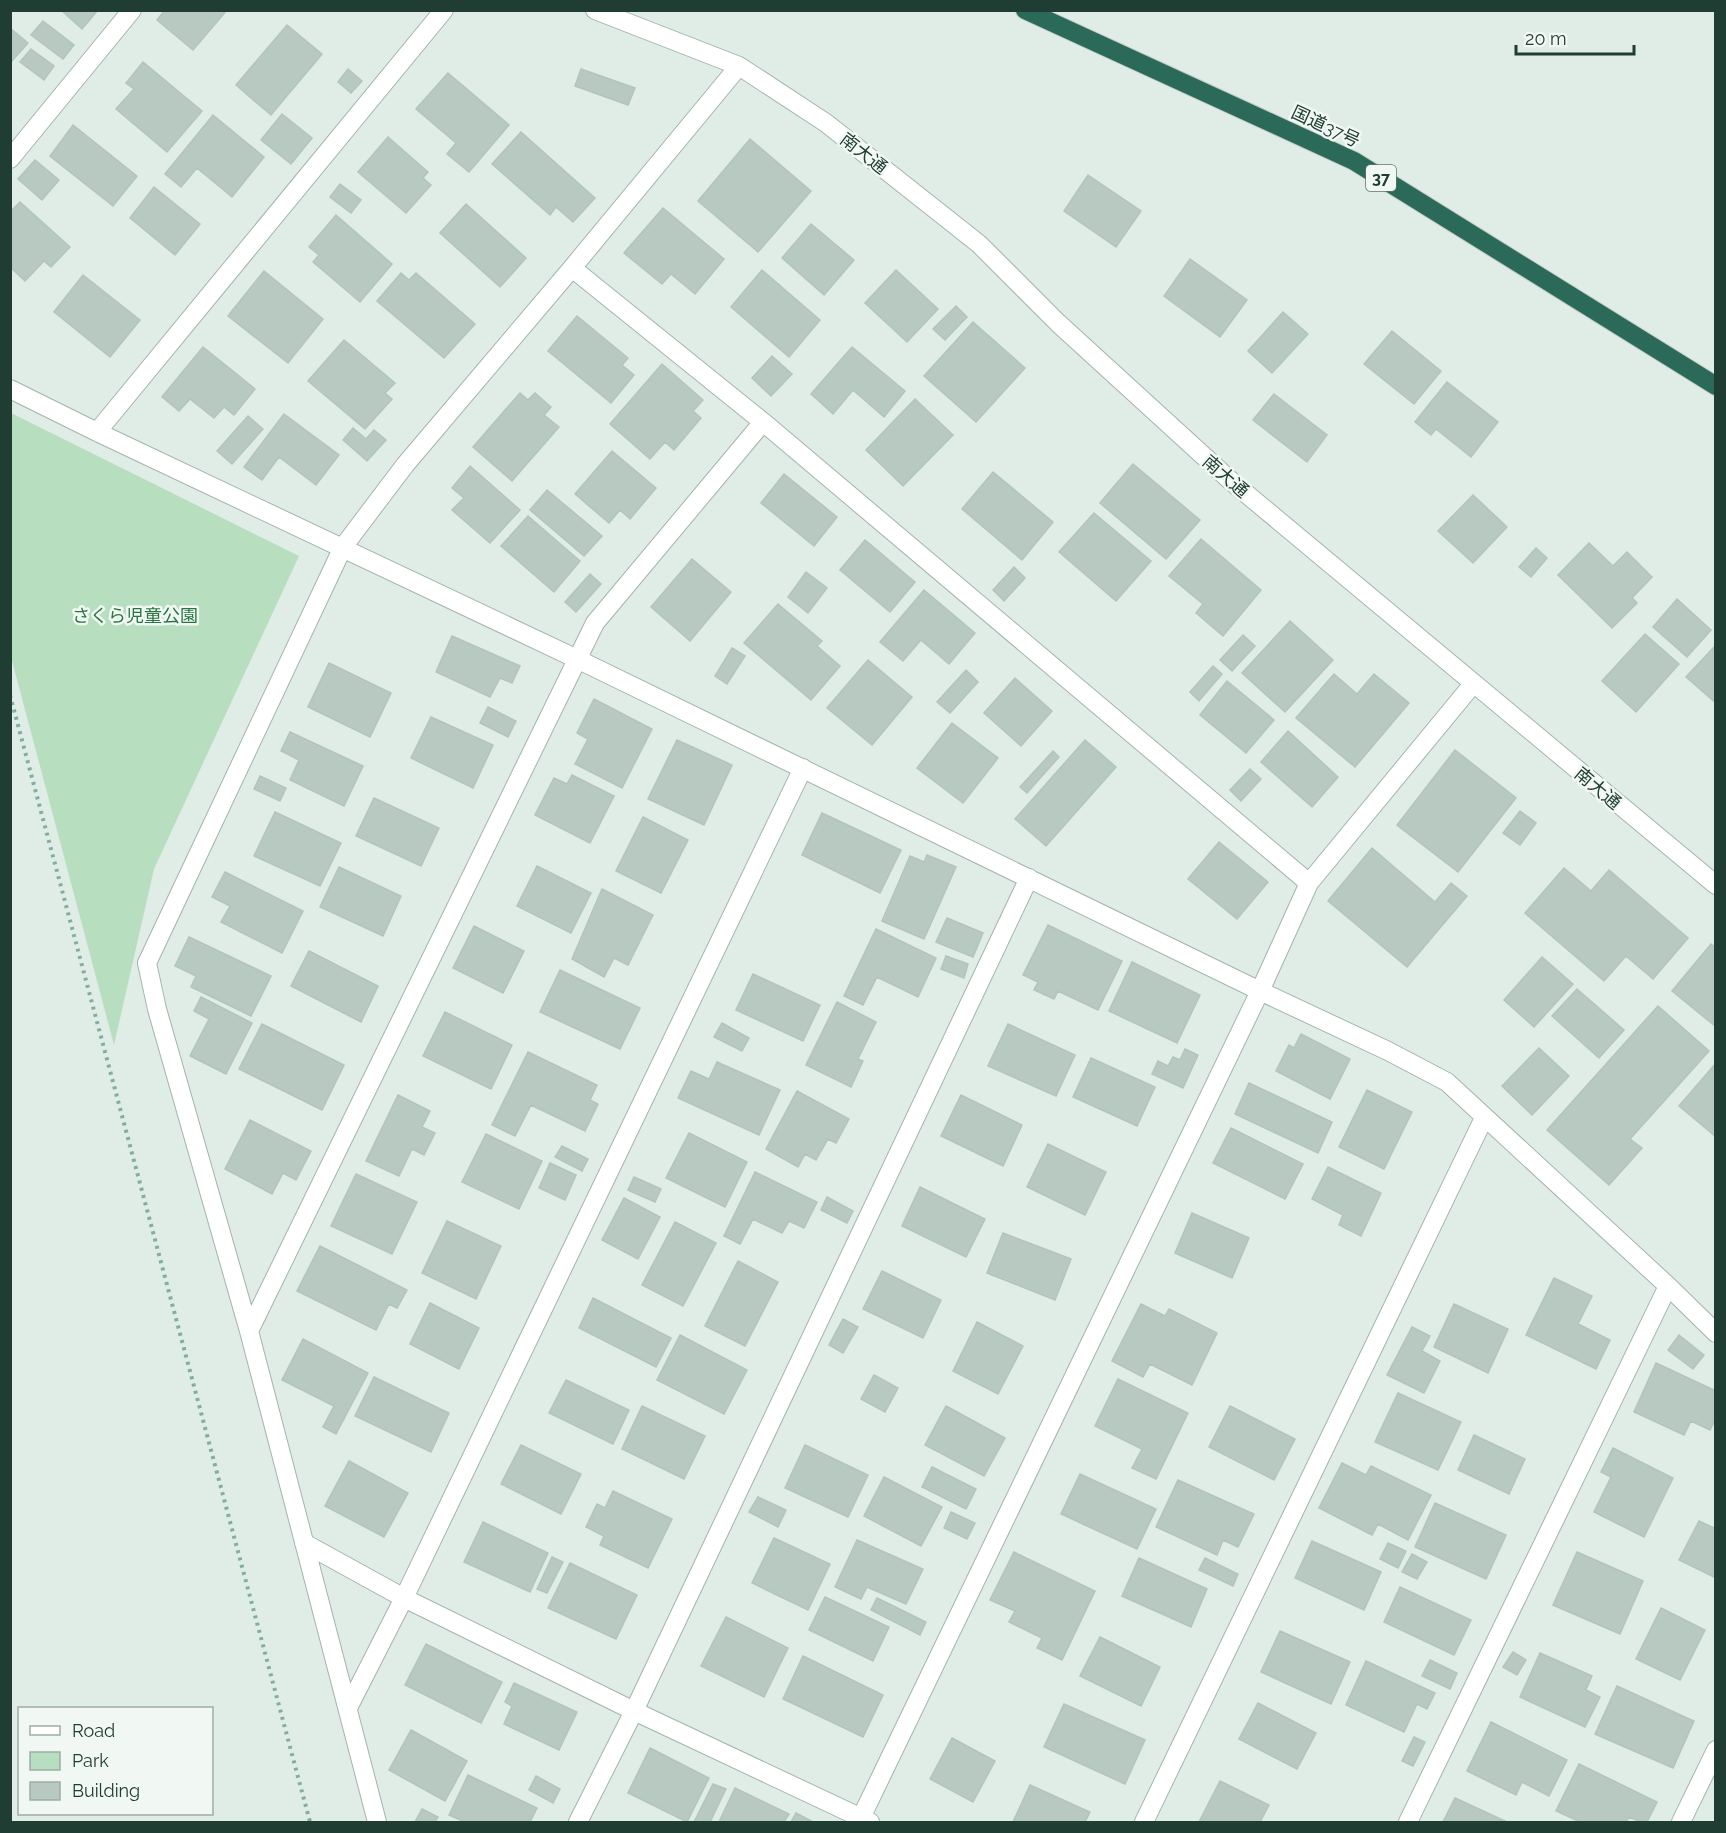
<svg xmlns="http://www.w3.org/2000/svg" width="1726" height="1833" font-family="Raleway,'Noto Sans JP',sans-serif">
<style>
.green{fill:#b8dec0}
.building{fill:#b8c9c1;stroke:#b2c5bc;stroke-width:1.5}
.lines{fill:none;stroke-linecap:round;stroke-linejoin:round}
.minor-casing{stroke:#a3b4ad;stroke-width:20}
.highway-casing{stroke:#c1c9c6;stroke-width:20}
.path{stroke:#7fb09e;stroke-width:4;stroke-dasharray:3 4.5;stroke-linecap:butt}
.minor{stroke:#fff;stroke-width:18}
.highway{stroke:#2b6a59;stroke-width:18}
.labels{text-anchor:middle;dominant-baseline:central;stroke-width:5;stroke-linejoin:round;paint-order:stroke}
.shield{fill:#f1f8f4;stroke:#5f756d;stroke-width:1.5}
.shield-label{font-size:16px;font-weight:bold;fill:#203d33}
.street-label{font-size:18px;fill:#203d33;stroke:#f1f8f4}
.park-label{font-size:18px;fill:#297541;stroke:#f1f8f4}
</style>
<rect width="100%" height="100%" fill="#e0ece6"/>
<path class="green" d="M11,413L299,556L154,869L114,1045L11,657Z"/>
<path class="building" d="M61,10H98L82,29Z
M165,10H227L193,50L157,20Z
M43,21L74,45L63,59L31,35Z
M287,25L322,54L271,115L236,85Z
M10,28L28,43L10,63Z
M31,49L54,66L44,80L20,62Z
M143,62L202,111L167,152L116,109L134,89L126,83Z
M348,69L362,81L351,93L338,82Z
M581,69L635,88L628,105L575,86Z
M448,73L509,125L469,172L447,154L456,143L416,109Z
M282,114L312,138L291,164L261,140Z
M213,115L264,157L232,197L197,168L181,187L165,174Z
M73,125L137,176L113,206L50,156Z
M521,132L595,198L573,222L556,207L550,215L492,164Z
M388,137L428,172L423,178L431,185L406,213L358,172Z
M750,139L811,191L758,252L698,201Z
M35,160L59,180L42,200L18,179Z
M1088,175L1141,211L1116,247L1064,211Z
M340,184L361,200L351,213L330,197Z
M154,187L200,224L175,255L130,218Z
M20,202L70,247L51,267L44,261L25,281L10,267V212Z
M466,204L526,258L500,287L440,233Z
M663,208L724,259L695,294L671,274L662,284L624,253Z
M336,215L392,264L360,302L313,262L319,255L309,247Z
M811,224L854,260L824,295L782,258Z
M1190,259L1247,300L1220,337L1164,296Z
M762,270L820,320L789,357L731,307Z
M896,270L938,309L907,342L865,303Z
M264,271L323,319L288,363L228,316Z
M401,273L409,280L416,273L475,324L444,358L377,301Z
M83,275L140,320L110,357L54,312Z
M956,306L967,317L945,340L933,329Z
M1283,312L1308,334L1272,373L1248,351Z
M577,316L628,358L622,365L634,375L611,403L548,351Z
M973,322L1025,368L976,422L924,376Z
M1392,331L1441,371L1414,404L1364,364Z
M344,340L395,383L385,393L392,399L365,429L308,381Z
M203,347L255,389L234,415L224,407L214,418L190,399L179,411L162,397Z
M852,347L905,391L884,417L853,390L833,414L811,394Z
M772,356L792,374L771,396L752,378Z
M662,364L703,400L693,411L701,418L674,450L665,442L650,459L610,424Z
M1447,382L1498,422L1471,457L1436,429L1431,435L1415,422Z
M520,393L528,400L535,393L551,407L544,415L559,427L512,481L473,447Z
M1274,394L1327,435L1307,462L1253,420Z
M915,399L953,435L903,486L866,450Z
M284,414L339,455L316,485L279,457L262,480L244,467Z
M248,416L263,429L232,464L217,451Z
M353,428L366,439L374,430L386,440L367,461L343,440Z
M612,451L656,488L630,519L620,510L609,523L575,494Z
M1133,464L1200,520L1166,559L1100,503Z
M470,466L520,510L490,543L452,510L464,498L452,488Z
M993,472L1053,522L1022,560L962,509Z
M784,474L837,517L814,546L761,503Z
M547,490L602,536L584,556L530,510Z
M1473,495L1507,527L1473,563L1438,531Z
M1094,513L1151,561L1116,601L1059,552Z
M528,516L580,561L554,592L501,546Z
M1201,539L1261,590L1223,636L1196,613L1203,604L1169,576Z
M865,540L915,582L890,612L840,570Z
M1589,543L1613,566L1627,552L1652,577L1632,598L1637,603L1612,628L1558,575Z
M1536,548L1547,558L1531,577L1519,567Z
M692,559L731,592L690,641L651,607Z
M1014,567L1025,578L1004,601L993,590Z
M806,572L827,588L808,613L788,597Z
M590,574L601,584L576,612L565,602Z
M924,590L975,633L949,664L921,640L903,661L880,642Z
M1677,599L1711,630L1687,657L1653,627Z
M778,604L822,641L817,646L840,666L811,700L744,643Z
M1290,621L1333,660L1285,712L1242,673Z
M1645,634L1679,664L1636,712L1602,681Z
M1243,635L1255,646L1232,671L1220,660Z
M452,636L520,666L512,683L500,678L490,697L436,672Z
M1716,645V703L1686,677Z
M732,648L745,656L727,684L715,676Z
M868,660L912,697L872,745L827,708Z
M329,663L391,693L370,737L308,707Z
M1213,666L1222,674L1199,701L1190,692Z
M966,670L978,682L950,713L937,702Z
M1334,674L1357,694L1374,674L1409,703L1355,767L1296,718Z
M1015,678L1052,711L1021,746L984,713Z
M1227,681L1274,720L1246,753L1200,715Z
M594,699L652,729L622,788L575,764L588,739L577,733Z
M488,707L516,721L508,737L480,723Z
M431,717L493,745L473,788L411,758Z
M952,723L998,758L963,803L917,768Z
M1288,731L1338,777L1312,807L1261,762Z
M290,732L363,766L344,806L290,780L299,760L281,751Z
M677,740L732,765L704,825L648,799Z
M1085,740L1116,767L1046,846L1015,819Z
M1455,750L1516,798L1458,872L1397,825Z
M1053,751L1059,757L1027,793L1020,787Z
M1250,769L1261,779L1241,801L1230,790Z
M572,775L614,796L590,843L535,815L554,778L567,784Z
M260,776L286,788L280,801L254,789Z
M374,798L439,828L421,866L356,836Z
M1520,811L1536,823L1520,845L1503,833Z
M275,812L341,843L320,886L254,856Z
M822,813L901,850L880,893L802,855Z
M643,817L688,840L661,893L616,871Z
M1219,842L1268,882L1237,919L1188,879Z
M1372,848L1435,902L1451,883L1467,896L1407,967L1328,901Z
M927,855L956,867L924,939L882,921L910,856L924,862Z
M537,866L591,893L571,933L517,906Z
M339,867L401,896L383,936L320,907Z
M1564,868L1591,891L1609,870L1688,938L1653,979L1626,956L1604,981L1525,913Z
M225,872L303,911L282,953L221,922L230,906L212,897Z
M602,889L653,915L628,965L614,958L604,977L572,959Z
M947,918L983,933L973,957L936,942Z
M1048,925L1122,961L1098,1010L1058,991L1054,999L1034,990L1038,982L1023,975Z
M474,926L524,951L503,993L453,968Z
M876,929L936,958L918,997L877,977L863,1005L844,996Z
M189,937L271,976L251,1016L191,987L196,976L175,966Z
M1711,944L1716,948L1715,1026L1672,991Z
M309,951L378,986L361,1022L291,986Z
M946,956L968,964L964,978L941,969Z
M1542,957L1573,984L1534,1027L1504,1000Z
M1132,962L1200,995L1177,1043L1109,1011Z
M560,970L640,1008L620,1049L540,1012Z
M753,974L820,1005L803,1041L736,1010Z
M1577,989L1624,1030L1599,1058L1552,1016Z
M201,997L252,1023L226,1074L190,1056L209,1019L194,1011Z
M837,1002L876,1022L858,1059L863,1061L851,1087L806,1065Z
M1658,1006L1709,1051L1630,1139L1642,1148L1609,1185L1547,1130Z
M445,1012L512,1045L491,1089L423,1056Z
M722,1023L749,1038L742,1051L714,1037Z
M262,1024L344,1065L322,1110L239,1069Z
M1008,1024L1075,1055L1056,1096L988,1066Z
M1301,1034L1350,1059L1330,1099L1276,1071L1289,1045L1294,1048Z
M1539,1048L1569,1076L1532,1115L1502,1086Z
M1185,1049L1198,1055L1183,1088L1152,1074L1158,1061L1168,1066L1173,1057L1180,1060Z
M528,1052L597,1085L590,1100L598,1104L585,1131L531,1105L515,1136L492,1125Z
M1091,1058L1155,1087L1137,1126L1073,1097Z
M717,1062L780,1090L759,1135L678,1098L691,1071L709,1079Z
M1716,1063V1137L1679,1106Z
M1249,1083L1332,1122L1318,1153L1235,1114Z
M1367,1090L1412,1112L1384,1169L1339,1147Z
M797,1091L849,1119L836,1143L828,1139L816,1160L805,1154L798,1167L766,1149Z
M398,1095L430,1111L422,1127L435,1133L424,1155L412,1149L399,1176L366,1161Z
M961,1095L1022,1125L1003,1166L941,1136Z
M250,1120L311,1151L296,1180L283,1173L272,1194L225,1169Z
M1231,1128L1303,1164L1285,1199L1213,1163Z
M689,1133L747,1162L725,1207L666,1178Z
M486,1134L542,1161L519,1209L462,1182Z
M1048,1144L1106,1172L1085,1215L1027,1187Z
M562,1146L588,1159L582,1171L555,1157Z
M550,1163L576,1175L565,1200L539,1188Z
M1328,1167L1381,1193L1361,1236L1339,1225L1343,1215L1312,1199Z
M755,1172L817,1202L804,1228L789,1221L782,1233L753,1219L740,1244L724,1236Z
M356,1174L417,1202L392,1254L331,1226Z
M634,1177L661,1189L655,1202L628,1190Z
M920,1187L985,1219L966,1257L902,1226Z
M827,1197L853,1211L847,1223L821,1210Z
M624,1198L660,1217L638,1259L602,1240Z
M1192,1213L1249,1238L1232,1278L1175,1253Z
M447,1221L501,1246L476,1299L422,1273Z
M675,1222L716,1243L683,1306L642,1285Z
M1003,1233L1071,1259L1055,1300L987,1273Z
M320,1246L407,1290L397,1308L389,1304L376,1330L297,1291Z
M738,1261L778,1282L745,1346L705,1326Z
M882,1271L941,1300L923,1338L863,1309Z
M1554,1278L1592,1296L1578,1324L1610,1340L1596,1369L1526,1335Z
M593,1298L671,1338L656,1367L579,1328Z
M430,1303L479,1328L459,1369L410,1344Z
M1141,1304L1165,1316L1169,1309L1217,1333L1192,1385L1150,1364L1143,1377L1112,1361Z
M1454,1304L1508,1329L1488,1373L1434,1347Z
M843,1319L858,1327L843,1353L829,1345Z
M977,1322L1023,1346L998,1394L953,1371Z
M1412,1327L1430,1336L1422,1351L1440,1361L1424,1393L1387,1375Z
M680,1335L747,1370L724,1414L657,1380Z
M1679,1335L1704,1355L1693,1369L1668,1350Z
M303,1339L368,1373L336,1434L323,1427L334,1406L282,1380Z
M1656,1363L1716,1391V1418L1710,1430L1691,1421L1684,1435L1634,1412Z
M874,1375L898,1388L885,1412L861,1399Z
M374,1377L449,1413L431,1452L355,1416Z
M1118,1379L1188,1413L1156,1479L1132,1468L1142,1449L1095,1426Z
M566,1380L629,1410L613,1444L549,1413Z
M1398,1393L1461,1422L1438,1470L1375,1442Z
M642,1406L705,1436L684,1479L622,1449Z
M946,1406L1005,1438L984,1476L925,1445Z
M1230,1406L1295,1439L1274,1480L1209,1447Z
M1474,1435L1525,1459L1509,1494L1458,1470Z
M521,1445L581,1474L561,1514L501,1484Z
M805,1445L868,1475L848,1517L785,1488Z
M1613,1448L1673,1478L1644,1537L1594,1512L1611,1477L1601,1472Z
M349,1461L408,1493L384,1537L325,1506Z
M1342,1463L1366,1475L1371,1466L1431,1495L1408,1540L1378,1524L1372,1535L1319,1508Z
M932,1467L976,1489L966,1509L922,1487Z
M1080,1474L1156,1509L1137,1549L1061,1514Z
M884,1477L942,1507L921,1546L864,1516Z
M1178,1480L1254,1514L1238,1547L1223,1540L1217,1555L1156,1527Z
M613,1491L672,1519L648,1568L600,1545L604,1536L586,1527L597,1504L605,1508Z
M758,1497L786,1510L778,1527L749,1512Z
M1435,1503L1506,1535L1486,1579L1415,1547Z
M951,1512L975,1523L967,1539L944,1528Z
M1699,1521L1716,1529V1578L1679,1560Z
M483,1522L548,1553L530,1592L464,1562Z
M774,1538L830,1564L808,1610L752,1583Z
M857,1540L923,1569L906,1604L867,1587L861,1599L835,1587Z
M1312,1541L1381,1572L1364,1610L1295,1578Z
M1388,1543L1406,1551L1398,1568L1380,1559Z
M1014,1552L1095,1591L1062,1660L1037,1648L1042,1638L1009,1622L1015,1611L990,1600Z
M1577,1552L1643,1581L1620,1634L1553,1605Z
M1412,1554L1427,1562L1417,1579L1402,1572Z
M552,1557L563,1562L547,1593L537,1589Z
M1139,1558L1207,1589L1191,1627L1122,1596Z
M1205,1558L1238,1574L1233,1586L1199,1570Z
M570,1563L637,1595L616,1639L548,1608Z
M1400,1587L1471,1620L1454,1655L1384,1622Z
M825,1597L889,1627L873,1661L809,1630Z
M877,1598L926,1622L920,1635L871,1610Z
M1661,1608L1705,1630L1680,1680L1636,1659Z
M726,1617L788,1648L764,1697L701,1666Z
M1280,1631L1350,1662L1331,1704L1261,1672Z
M1100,1637L1160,1667L1141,1706L1080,1676Z
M426,1644L502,1682L481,1723L405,1685Z
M1513,1652L1526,1660L1517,1675L1503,1667Z
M1540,1653L1592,1676L1586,1690L1600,1697L1585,1727L1520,1697Z
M803,1656L883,1695L863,1737L783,1699Z
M1430,1660L1457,1673L1450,1689L1422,1676Z
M1366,1661L1435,1693L1427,1709L1417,1704L1404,1732L1346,1705Z
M514,1683L577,1712L559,1750L504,1724L512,1706L505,1702Z
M1617,1686L1694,1721L1673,1768L1595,1734Z
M1258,1703L1316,1733L1297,1769L1239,1739Z
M1064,1704L1145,1740L1125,1784L1044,1747Z
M1491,1722L1567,1760L1549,1796L1522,1782L1516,1795L1467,1771Z
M411,1730L467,1761L445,1801L389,1770Z
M1414,1737L1425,1742L1413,1766L1402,1761Z
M952,1738L995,1761L973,1802L930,1779Z
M650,1748L709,1778L687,1822L628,1793Z
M1579,1764L1657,1802L1647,1822H1641L1629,1817L1626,1822H1580L1556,1811Z
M468,1775L537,1808L530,1822H465L449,1815Z
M536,1776L560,1789L553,1803L529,1790Z
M1220,1781L1269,1805L1260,1822H1199Z
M713,1784L726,1789L710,1822H694Z
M1030,1785L1090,1812L1085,1822H1013Z
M735,1788L789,1814L784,1822H719Z
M1455,1798L1507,1822H1443Z
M422,1809L438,1817L435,1822H415Z
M796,1813L813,1822H791Z"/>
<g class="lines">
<defs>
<path id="minor" d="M595,10L739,66L826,123L979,244L1058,323L1231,481L1716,885
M10,159L132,10
M572,268L763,422L1309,883
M10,389L97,432L577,659L1260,991L1388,1051L1447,1082L1668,1286L1716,1333
M97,432L444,10
M249,1331L595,623L763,422
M304,1543L404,1598L634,1711L870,1822
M348,1708L404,1598L803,768
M377,1822L249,1331L157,1009L147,963L343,547L405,465L572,268L739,66
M578,1822L634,1711L1029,878
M859,1822L1260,991L1309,883L1473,684
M1144,1822L1484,1118
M1408,1822L1668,1286
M1681,1822L1716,1750"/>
<path id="highway" d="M1025,10L1354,161L1716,386"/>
</defs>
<use href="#minor" class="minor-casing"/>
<use href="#highway" class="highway-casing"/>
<path class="path" d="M10,695L310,1822"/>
<use href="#minor" class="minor"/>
<use href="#highway" class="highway"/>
</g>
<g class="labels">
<rect class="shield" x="1366" y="165" width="30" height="26" rx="4.5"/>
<g class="shield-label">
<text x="1381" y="178">37</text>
</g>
<g class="street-label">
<text transform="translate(1326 126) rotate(25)">国道37号</text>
<text transform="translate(864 153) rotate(38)">南大通</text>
<text transform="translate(1226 476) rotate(41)">南大通</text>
<text transform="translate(1598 788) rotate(40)">南大通</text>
</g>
<g class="park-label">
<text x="135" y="615">さくら児童公園</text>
</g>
</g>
<rect width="1726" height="1833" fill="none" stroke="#203d33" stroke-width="24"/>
<rect x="18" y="1707" width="195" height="108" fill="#f1f8f4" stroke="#9dada7" stroke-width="1.5"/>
<rect x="30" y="1726" width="30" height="9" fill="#ffffff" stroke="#9dada7" stroke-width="1.5"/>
<text x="72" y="1737" font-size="18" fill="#203d33">Road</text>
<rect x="30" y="1752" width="30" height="18" fill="#b8dec0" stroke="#9dada7" stroke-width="1.5"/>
<text x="72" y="1767" font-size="18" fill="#203d33">Park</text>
<rect x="30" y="1782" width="30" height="18" fill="#b8c9c1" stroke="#9dada7" stroke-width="1.5"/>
<text x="72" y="1797" font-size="18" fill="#203d33">Building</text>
<path d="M1516 45v9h118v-9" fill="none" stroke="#203d33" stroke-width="3"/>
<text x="1525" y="45" font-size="18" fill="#203d33" stroke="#f1f8f4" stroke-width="4.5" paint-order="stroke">20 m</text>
</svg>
